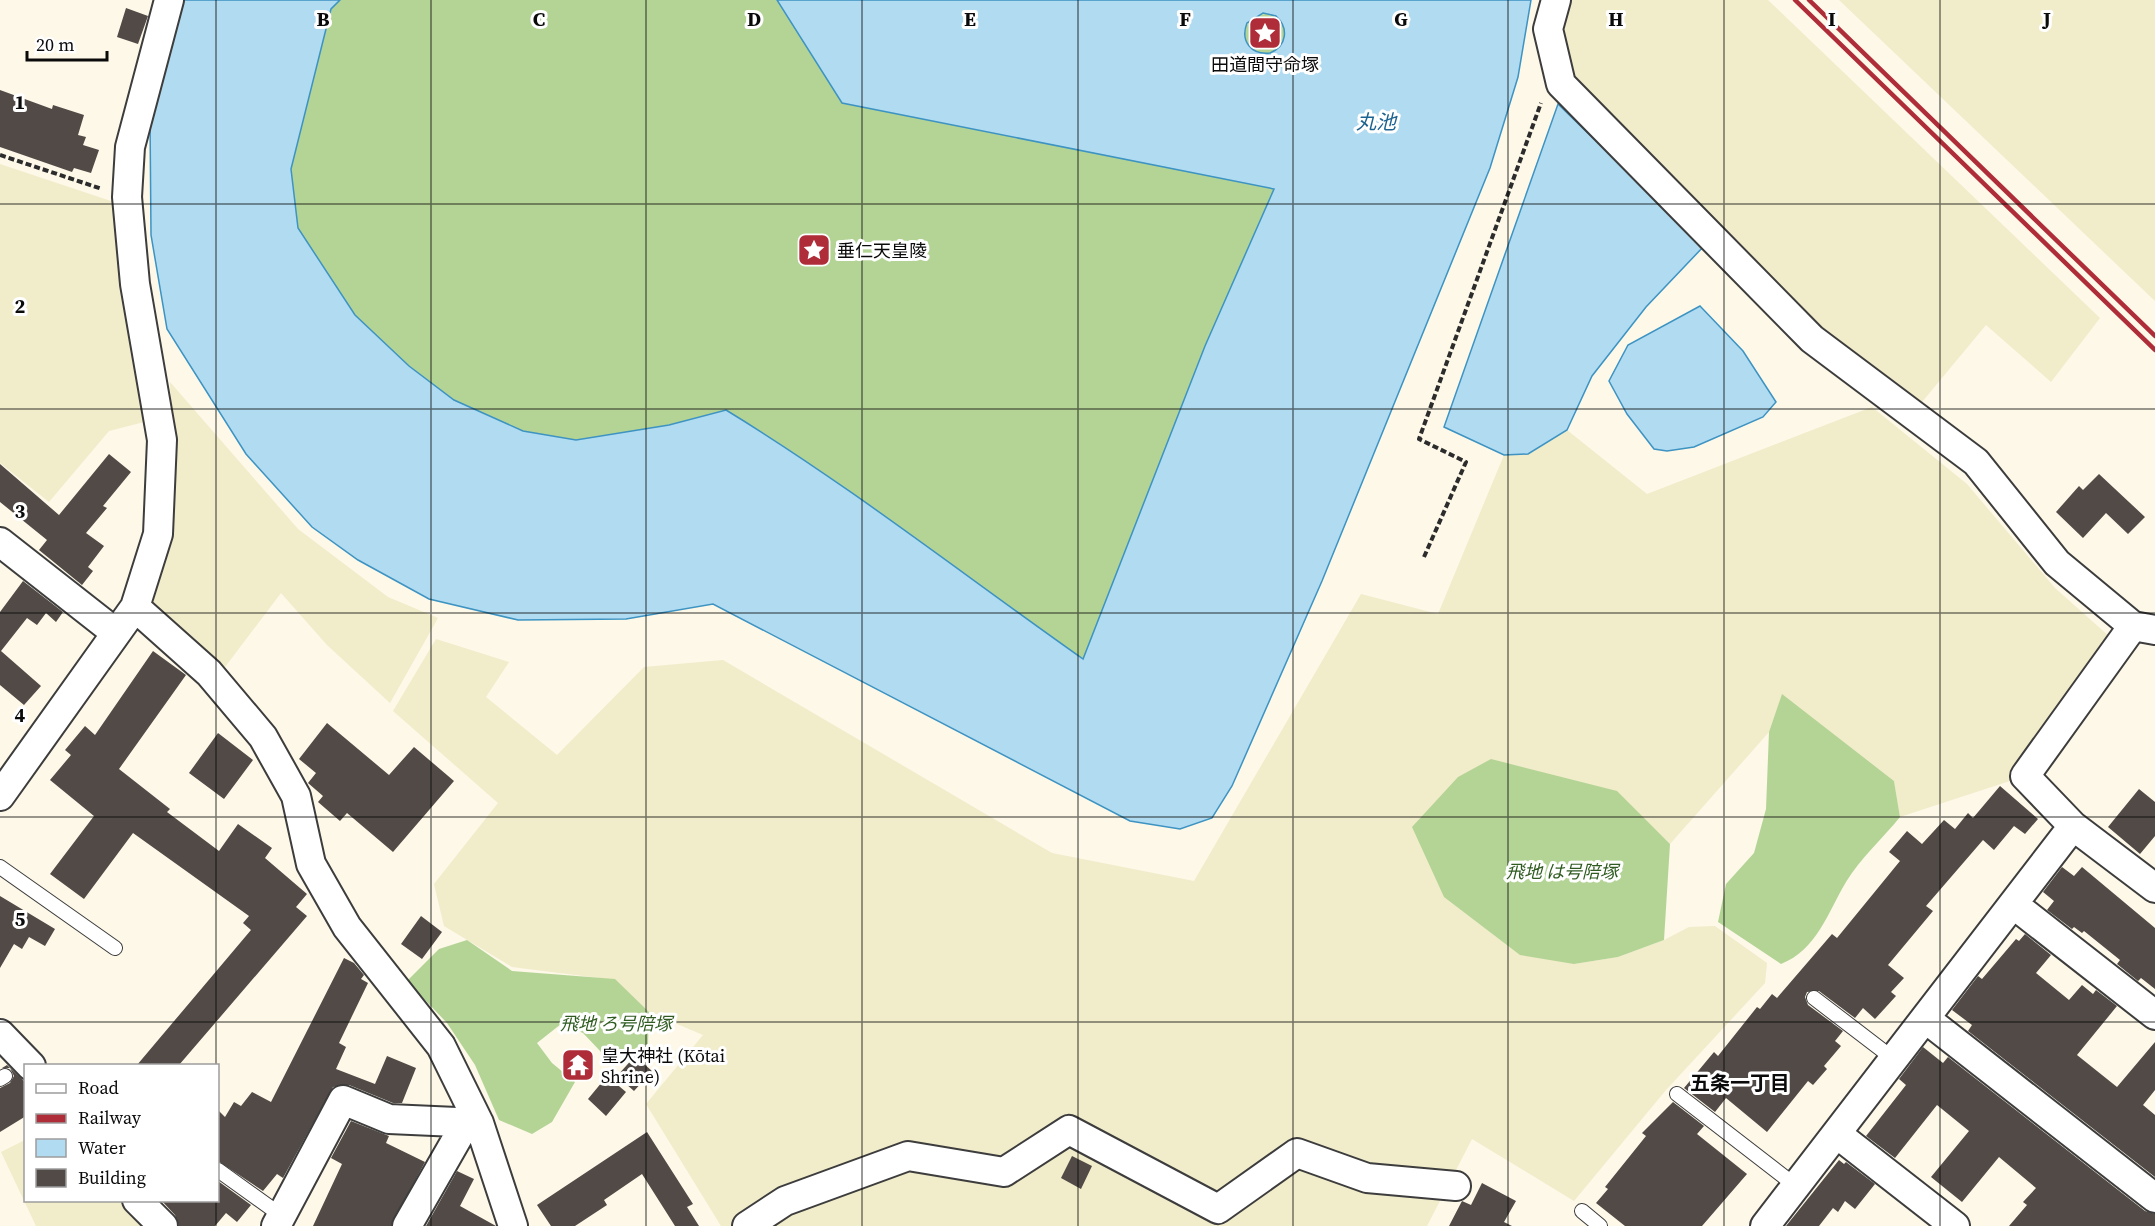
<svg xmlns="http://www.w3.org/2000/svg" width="2155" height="1226" font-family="'Source Serif 4','Noto Sans JP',serif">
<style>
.farmland{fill:#f1ecca}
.forest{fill:#b4d496}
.water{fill:#b0dbf1;stroke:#3d93c2;stroke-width:1.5;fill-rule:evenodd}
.building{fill:#514a47}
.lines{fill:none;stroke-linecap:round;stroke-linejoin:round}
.service-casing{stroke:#3d3d3d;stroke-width:16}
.minor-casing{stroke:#3d3d3d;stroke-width:32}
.path{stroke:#2c2c2c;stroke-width:4;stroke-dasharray:6 3;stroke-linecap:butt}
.service{stroke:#fff;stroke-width:14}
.minor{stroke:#fff;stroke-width:28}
.rail{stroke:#ae2d39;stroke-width:4.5}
.grid{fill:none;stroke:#0a0a0a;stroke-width:1.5;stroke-opacity:0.55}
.labels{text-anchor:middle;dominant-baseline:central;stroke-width:6;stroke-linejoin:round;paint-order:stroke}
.poi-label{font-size:18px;fill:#0a0a0a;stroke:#fff;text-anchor:start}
.park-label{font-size:18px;font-style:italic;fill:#2f5b20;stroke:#fff}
.water-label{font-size:20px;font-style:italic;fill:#1d6391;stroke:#fff}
.neighbourhood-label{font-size:20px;font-weight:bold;fill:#0a0a0a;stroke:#fff}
.grid-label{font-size:20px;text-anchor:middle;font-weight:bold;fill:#0a0a0a;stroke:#fff;stroke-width:6;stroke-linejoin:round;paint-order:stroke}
</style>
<rect width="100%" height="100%" fill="#fdf8e8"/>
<path class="farmland" d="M1556,0H1768L2100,318L2051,382L1986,325L1912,414L1561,84Z
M1839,0H2155V301Z
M0,164L117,203L148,421L109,431L49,502L0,463Z
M170,382L298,529L388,597L438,618L390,703L327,645L281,593L222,671L154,604L149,593L172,459Z
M1872,407L1967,484L2055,588L2119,645L2025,776L1900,817L1894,781L1782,695L1769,732L1670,844L1644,819L1574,964L1618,957L1664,940L1689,927L1715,926L1767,963L1765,983L1666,1090L1574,1201L1472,1139L1427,1226H721L646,1104L703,1035L649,1012L615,980L512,967L444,926L434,884L498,803L393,711L436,639L509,662L486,697L557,755L644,667L723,660L1052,853L1194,881L1361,594L1438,614L1504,455L1528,454L1567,430L1647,494Z
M25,1140L26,1200L130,1201L155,1226H36L1,1152Z"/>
<path class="forest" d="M340,0H777L842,103L1274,189L1205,346L1083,660C965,576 850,486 726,410L669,425L576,440L523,431L454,400L409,366L355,315L298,228L291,169L331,9Z
M1245 34a20 20 0 1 1 40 0a20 20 0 1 1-40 0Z
M1782,694L1894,781L1900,817C1883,838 1860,859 1846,882C1828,912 1817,950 1781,964L1718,922L1726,884L1754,853L1766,809L1769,732Z
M1491,759L1617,791L1670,844L1664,940L1618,957L1574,964L1520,955L1444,897L1412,827L1458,777Z
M467,940L512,971L615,979L649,1012L648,1044L620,1054L602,1053L583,1033L561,1024L537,1043L552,1063L575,1082L552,1122L532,1134L499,1120L475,1065L447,1023L407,981L439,949Z"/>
<path class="water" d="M182,0H340L331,9L291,169L298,228L355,315L409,366L454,400L523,431L576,440L669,425L726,410C849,485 965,576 1083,659L1205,346L1274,189L842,103L777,0H1531L1518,77L1490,168L1322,581L1232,786L1212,818L1180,829L1130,821L713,604L626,619L518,620L429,599L358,560L312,527L246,454L167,329L151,235L150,117ZM1263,13L1276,16C1289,28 1287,46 1270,53C1251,55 1240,41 1247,23Z
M1558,104L1704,246L1646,307L1592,376L1567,430L1528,454L1504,455L1444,427Z
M1700,306L1743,351L1776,402L1763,417L1694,447L1667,451L1654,449L1627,414L1609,381L1628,345Z"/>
<path class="building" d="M126,8L148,16L138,44L117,37Z
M0,90L52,109L53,105L84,115L78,135L86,137L83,145L99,150L91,173L74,168L72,172L0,147Z
M109,454L131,472L103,506L107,508L86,533L104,546L88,567L93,571L82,585L39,550L47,540L0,502V464L59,515Z
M2099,474L2145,517L2128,534L2106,513L2083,538L2056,512L2079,486L2083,490Z
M23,581L63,612L56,622L46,613L37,625L27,618L1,651L41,686L24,705L0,685V612Z
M153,651L186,675L119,769L170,809L167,812L219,851L238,824L272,848L265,858L307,894L296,907L307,916L179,1065H137L251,930L243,923L249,916L133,833L84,899L50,874L94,816L50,780L71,755L65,750L85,726L95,735Z
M327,723L389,775L414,747L454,781L393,852L347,813L340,821L318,802L323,796L308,783L316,773L299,759Z
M218,733L253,760L224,799L189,773Z
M2000,786L2038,819L2025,834L2014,826L1994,850L1983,840L1926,906L1933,911L1888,965L1904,978L1891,992L1896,996L1875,1019L1863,1008L1855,1018L1819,991L1807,992L1805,997L1808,1005L1843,1031L1835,1041L1841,1046L1824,1066L1827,1069L1813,1085L1808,1081L1767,1132L1726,1098L1715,1112L1684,1088L1714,1052L1718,1056L1757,1007L1760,1009L1772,994L1777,998L1832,934L1837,938L1900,861L1889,852L1907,831L1922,844L1944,820L1955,829L1968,813L1973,818Z
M2139,789L2155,802V836L2140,854L2108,827Z
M2062,867L2074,876L2082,867L2155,928V989L2141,978L2138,981L2117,964L2120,960L2084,931L2082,933L2074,927L2072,929L2047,910L2054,901L2043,892Z
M0,896L55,929L45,946L29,937L22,949L14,944L0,968Z
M421,916L442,932L422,959L401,944Z
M2025,934L2051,955L2036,973L2069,1000L2082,985L2093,994L2096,990L2117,1006L2077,1055L2117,1087L2155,1042V1090L2143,1105L2155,1115V1177L1968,1031L1972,1025L1952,1010L1978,976L1982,979L2016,939L2019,941Z
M344,958L354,963L364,975L361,979L368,983L339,1043L346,1047L336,1069L375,1084L387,1056L416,1068L402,1103H393L349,1085L333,1087L283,1178L277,1174L263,1191L218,1161V1110L225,1117L234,1102L241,1106L252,1092L271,1102Z
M1923,1047L1943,1063L1948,1057L2145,1211L2155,1214V1226H2009L2027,1205L2023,1202L2036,1188L1999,1157L1962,1202L1931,1177L1969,1131L1937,1105L1895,1158L1866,1136L1906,1085L1899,1079Z
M635,1056L652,1071L634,1091L617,1076Z
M7,1065L26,1083V1116L0,1132V1088L10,1083L14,1076L10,1068H2Z
M607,1076L626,1092L606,1116L588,1099Z
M1673,1102L1704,1126L1697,1134L1747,1174L1702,1226H1625L1596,1203L1608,1189L1605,1187L1646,1136L1642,1133Z
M351,1121L389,1136L386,1143L425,1162L391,1226H313L342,1164L331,1158Z
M647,1132L693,1204L687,1207L699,1226H675L642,1174L604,1200L607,1205L575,1226H551L537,1205Z
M1072,1156L1092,1166L1081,1189L1061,1178Z
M1839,1160L1844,1164L1846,1162L1875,1184L1855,1209L1845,1201L1838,1212L1833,1208L1819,1226H1786Z
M457,1171L474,1179L460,1206L496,1226H426Z
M218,1181L251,1205L237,1222L226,1213L215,1226H179L175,1215L161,1200H218Z
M1482,1183L1516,1201L1504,1222L1512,1226H1449L1462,1201L1471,1205Z"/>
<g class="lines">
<defs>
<path id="service" d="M0,867L115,948
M1814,998L1895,1060
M0,1079L5,1076
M1677,1094L1796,1186
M218,1170L282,1216
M1582,1211L1600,1226"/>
<path id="minor" d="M1556,0L1548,29L1561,84L1812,339L1976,462L2057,563L2133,626L2155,630
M0,542L116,633
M135,607L209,673L263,737L296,796L311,864L347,927L441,1046L479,1123L513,1226
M2133,626L2025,776L2073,826L2155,888
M0,796L135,607L158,534L162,440L135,284L127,197L130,147L169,0
M2013,904L2155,1015
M1926,1019L2155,1198
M0,1034L31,1066
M1837,1134L1955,1226
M137,1200L163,1226
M276,1226L343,1100L389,1119L479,1123
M407,1226L466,1123
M747,1226L785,1201L908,1156L1004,1172L1069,1130L1218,1209L1297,1153L1367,1178L1456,1186
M1765,1226L2073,826"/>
</defs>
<use href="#service" class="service-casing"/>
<use href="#minor" class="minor-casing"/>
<path class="path" d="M0,155L102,189
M1424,557L1466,462L1419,439L1541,103"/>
<use href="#service" class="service"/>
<use href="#minor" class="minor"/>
<path class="rail" d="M1795,0L2155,350
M1809,0L2155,336"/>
</g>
<path class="grid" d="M216,0V1066M431,0V1226M646,0V1226M862,0V1226M1078,0V1226M1293,0V1226M1508,0V1226M1724,0V1226M1940,0V1226M0,204H2155M0,409H2155M0,613H2155M0,817H2155M0,1022H2155M216,1200V1226"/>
<defs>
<symbol id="sight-square" viewBox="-11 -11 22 22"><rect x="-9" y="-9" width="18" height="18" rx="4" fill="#ae2d39" stroke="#fff"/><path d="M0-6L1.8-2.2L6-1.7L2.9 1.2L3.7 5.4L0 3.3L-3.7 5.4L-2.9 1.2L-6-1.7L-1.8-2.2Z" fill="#fff"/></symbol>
<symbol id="temple-square" viewBox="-11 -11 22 22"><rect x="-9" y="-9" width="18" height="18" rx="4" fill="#ae2d39" stroke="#fff"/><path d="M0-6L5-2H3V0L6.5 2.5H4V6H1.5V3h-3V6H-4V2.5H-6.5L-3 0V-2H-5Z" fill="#fff"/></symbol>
</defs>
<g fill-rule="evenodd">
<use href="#sight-square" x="1246" y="14" width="38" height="38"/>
<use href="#sight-square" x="795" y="231" width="38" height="38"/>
<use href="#temple-square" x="559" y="1046" width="38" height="38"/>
</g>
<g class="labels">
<g class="poi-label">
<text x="1265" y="64" text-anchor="middle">田道間守命塚</text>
<text x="837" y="250">垂仁天皇陵</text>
<text x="601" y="1055">皇大神社 (Kōtai<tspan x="601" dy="21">Shrine)</tspan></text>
</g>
<g class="park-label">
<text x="1562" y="871">飛地 は号陪塚</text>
<text x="616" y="1023">飛地 ろ号陪塚</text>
</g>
<g class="water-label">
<text x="1376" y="122">丸池</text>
</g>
<g class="neighbourhood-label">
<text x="1740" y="1083">五条一丁目</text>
</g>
</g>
<g class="grid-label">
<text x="323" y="26">B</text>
<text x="539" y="26">C</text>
<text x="754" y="26">D</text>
<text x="970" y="26">E</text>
<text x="1185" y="26">F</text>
<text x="1401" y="26">G</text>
<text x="1616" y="26">H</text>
<text x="1832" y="26">I</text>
<text x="2047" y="26">J</text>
<text x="20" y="109">1</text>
<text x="20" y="313">2</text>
<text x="20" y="518">3</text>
<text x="20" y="722">4</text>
<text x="20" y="926">5</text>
</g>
<rect x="24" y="1064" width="195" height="138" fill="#ffffff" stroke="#9d9d9d" stroke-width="1.5"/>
<rect x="36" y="1084" width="30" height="9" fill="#ffffff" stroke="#9d9d9d" stroke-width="1.5"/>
<text x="78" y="1094" font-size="18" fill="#0a0a0a">Road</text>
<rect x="36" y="1114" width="30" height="9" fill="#ae2d39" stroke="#9d9d9d" stroke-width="1.5"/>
<text x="78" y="1124" font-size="18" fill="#0a0a0a">Railway</text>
<rect x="36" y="1139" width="30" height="18" fill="#b0dbf1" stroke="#9d9d9d" stroke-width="1.5"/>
<text x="78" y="1154" font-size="18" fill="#0a0a0a">Water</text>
<rect x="36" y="1169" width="30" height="18" fill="#514a47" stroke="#9d9d9d" stroke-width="1.5"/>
<text x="78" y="1184" font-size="18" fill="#0a0a0a">Building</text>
<path d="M27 51v9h80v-9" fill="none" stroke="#0a0a0a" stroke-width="3"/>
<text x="36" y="51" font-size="18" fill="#0a0a0a" stroke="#ffffff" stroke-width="4.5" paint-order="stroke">20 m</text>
</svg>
